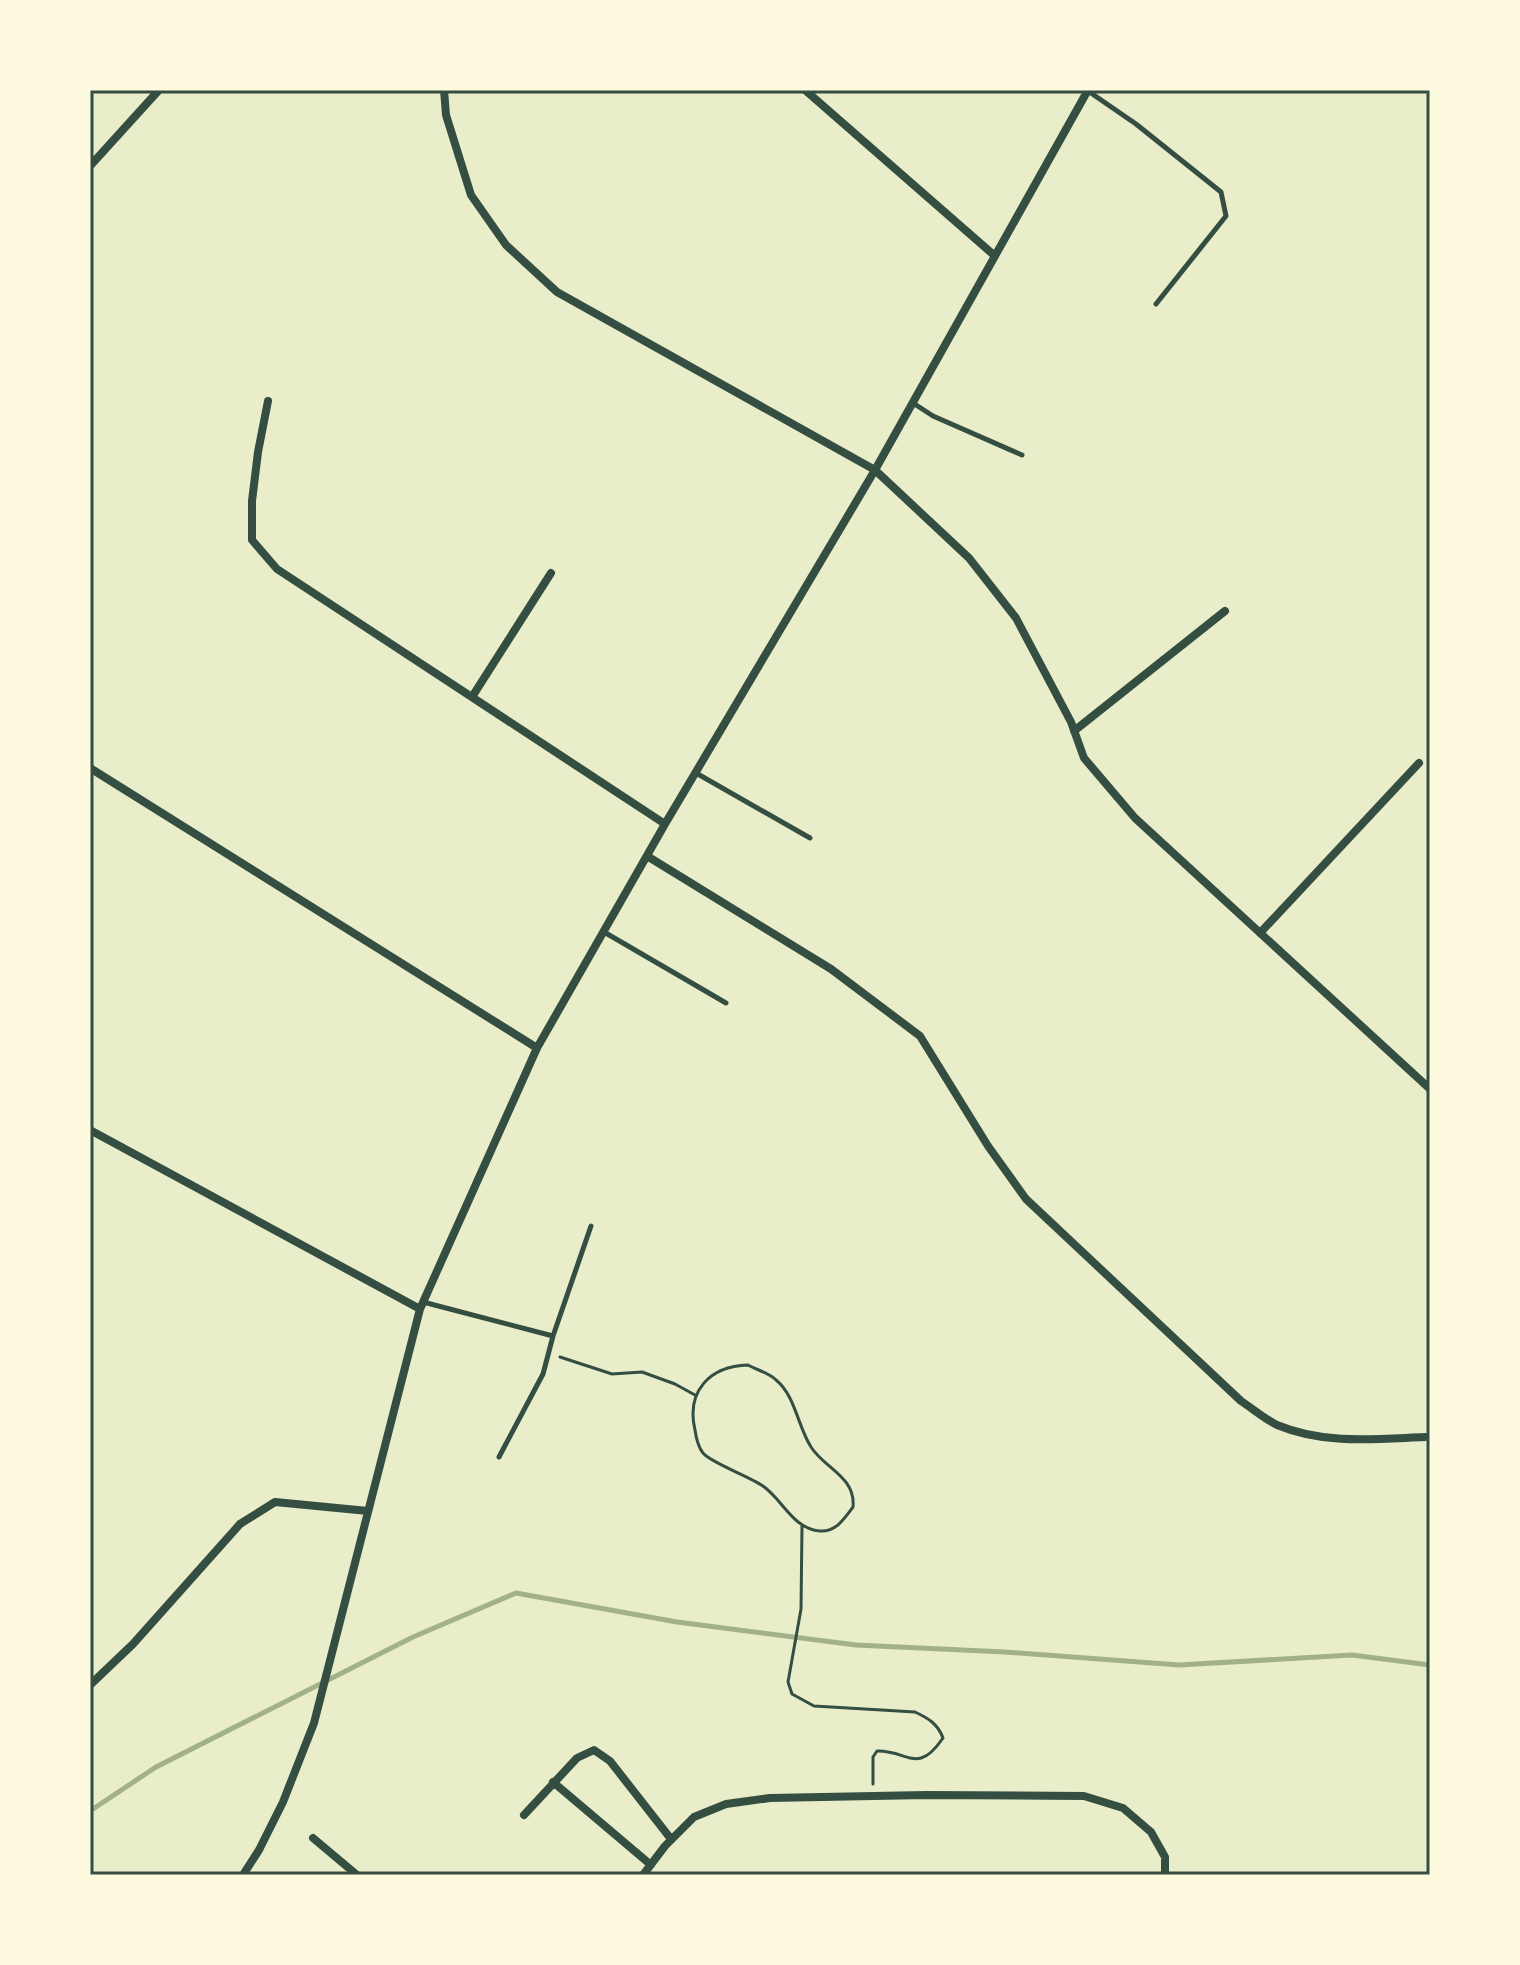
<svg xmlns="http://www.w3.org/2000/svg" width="1520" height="1965" font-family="Figtree,sans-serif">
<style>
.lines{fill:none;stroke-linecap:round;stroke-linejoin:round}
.stream{stroke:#a3b18a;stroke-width:5}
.path{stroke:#344e41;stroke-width:3}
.service{stroke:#344e41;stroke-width:5}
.minor{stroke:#344e41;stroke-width:8}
.neatline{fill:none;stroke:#344e41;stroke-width:3}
</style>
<rect width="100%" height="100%" fill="#e9edc9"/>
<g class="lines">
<path class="stream" d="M90,1811L156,1767L413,1637L516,1593L677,1622L856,1645L1005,1652L1179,1665L1352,1655L1430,1665"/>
<path class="path" d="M560,1357L612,1374L642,1372L675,1384L695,1395
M748,1365C757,1370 769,1373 776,1380C795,1395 798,1427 811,1447C824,1468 856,1477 853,1507C844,1519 836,1532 820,1531C793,1529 783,1500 763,1486C749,1476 711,1463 703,1453C699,1448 696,1437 695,1430C686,1392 709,1366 748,1365Z
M802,1526L801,1609L788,1682L792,1694L814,1706L915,1712C928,1718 938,1724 943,1738C917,1776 908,1750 877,1751L873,1757V1784"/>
<path class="service" d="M1088,91L1136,124L1221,192L1226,216L1156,304
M913,403L933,416L1022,455
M696,773L810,838
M604,932L726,1003
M423,1302L553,1336
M499,1457L543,1374L553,1336L591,1226"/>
<path class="minor" d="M444,90L446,115L471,195L506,245L557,292L875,470L969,558L1016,618L1071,722L1084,758L1135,818L1430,1089
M805,90L995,256
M90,166L159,90
M268,401L258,452L252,501V540L277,569L665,824
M472,697L551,573
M1074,731L1225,611
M90,768L537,1048
M647,856L831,969L920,1036L988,1146L1026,1199L1241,1401C1253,1409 1265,1419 1277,1425C1325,1445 1376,1439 1425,1437
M1260,933L1419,763
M90,1130L420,1309
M90,1685L133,1644L240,1524L275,1502L368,1511
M553,1782L651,1865
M524,1815L577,1758L594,1750L610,1761L671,1839
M313,1838L357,1875
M243,1875L259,1850L283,1802L314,1723L420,1309L537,1048L665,824L875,470L1088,90
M643,1875L665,1846L694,1817L726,1804L770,1798L926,1795L1084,1796L1123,1808L1151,1832L1165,1857V1875"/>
</g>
<rect width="1520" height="1965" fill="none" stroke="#fefae0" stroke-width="184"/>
<rect x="92" y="92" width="1336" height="1781" class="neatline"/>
</svg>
